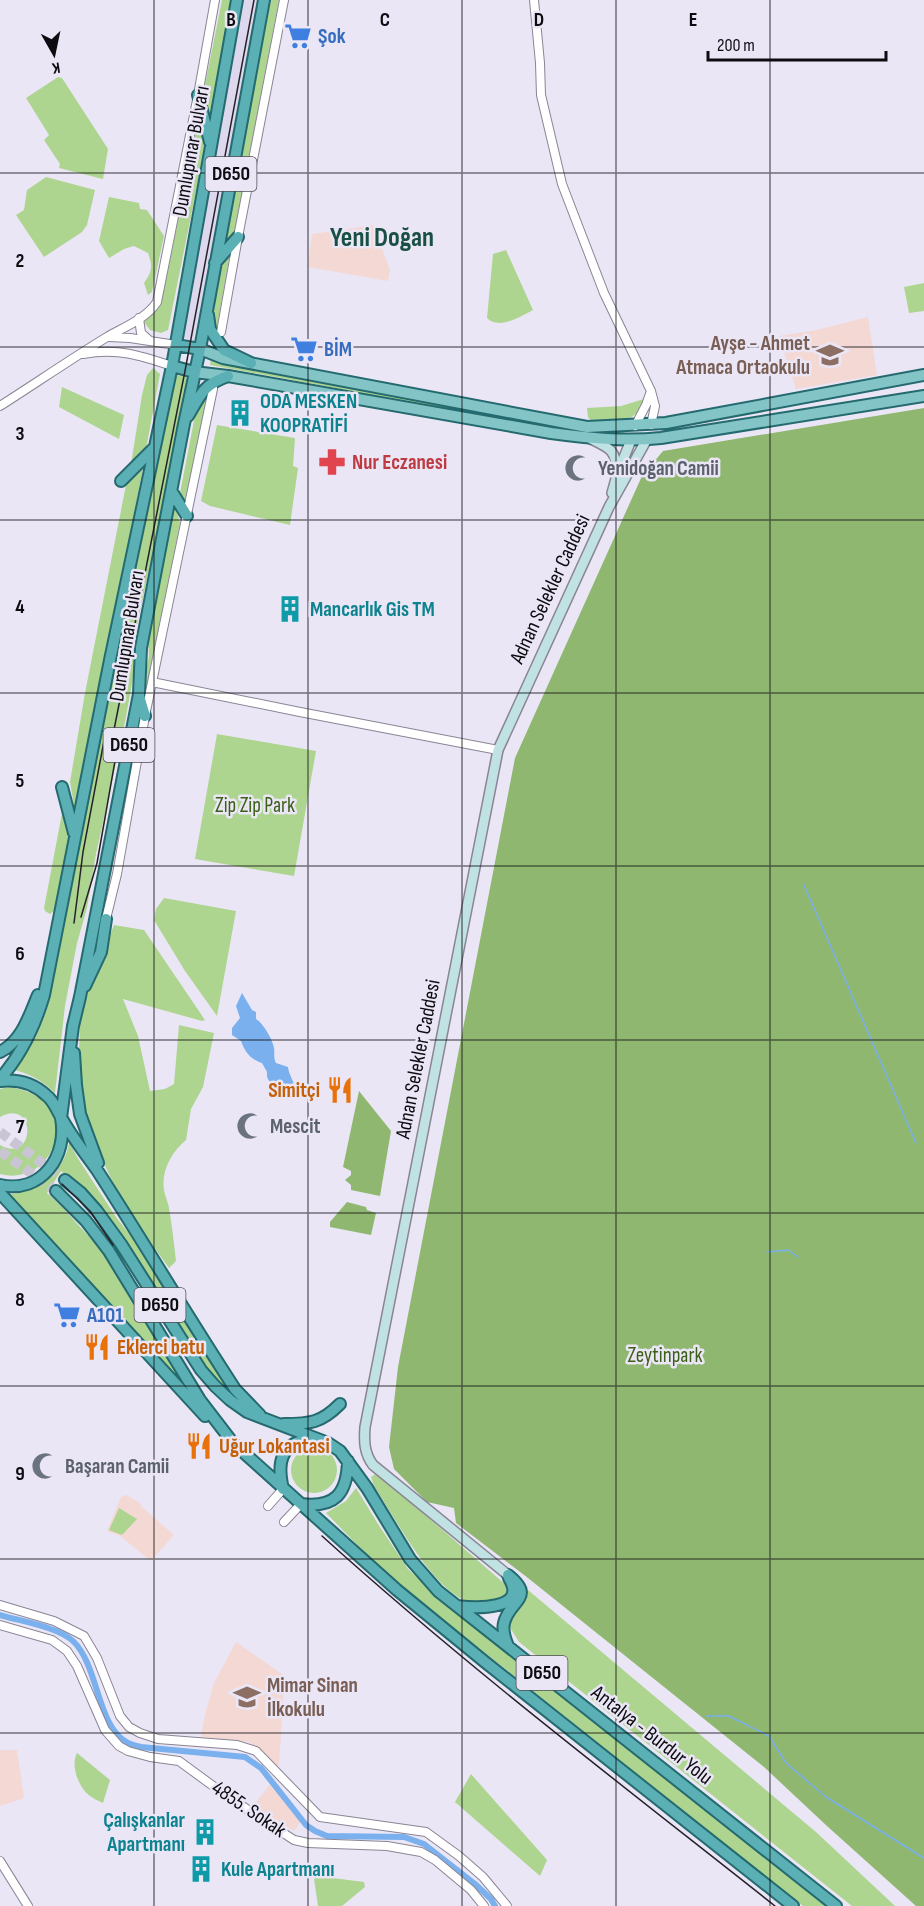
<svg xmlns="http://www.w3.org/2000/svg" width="924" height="1906" font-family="'Sofia Sans Condensed',sans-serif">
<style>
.built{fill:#ded8ee}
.education{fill:#f3d8d4}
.green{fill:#add590}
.forest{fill:#8fb770}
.water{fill:#79b0ed}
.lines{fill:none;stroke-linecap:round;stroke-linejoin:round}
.stream{stroke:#79b0ed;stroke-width:1.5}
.canal{stroke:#79b0ed;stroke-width:6}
.trunk-tunnel{stroke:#cac5d4;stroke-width:10;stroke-dasharray:10 5;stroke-linecap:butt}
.tertiary-casing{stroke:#8a8594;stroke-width:10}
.secondary-casing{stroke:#8a8594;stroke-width:12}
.primary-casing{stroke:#246a6f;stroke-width:14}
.trunk-casing{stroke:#246a6f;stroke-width:14}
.tertiary{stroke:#fff;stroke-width:8}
.secondary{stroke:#c1e2e3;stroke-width:9}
.primary{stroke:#83c4c7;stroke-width:10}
.trunk{stroke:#5ab0b4;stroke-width:10}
.tram{stroke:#242228;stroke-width:1.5}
.grid{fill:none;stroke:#0d0c11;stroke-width:1.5;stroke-opacity:0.55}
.labels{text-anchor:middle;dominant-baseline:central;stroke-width:5;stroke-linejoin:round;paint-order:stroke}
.shield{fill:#ebe6f6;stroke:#504d56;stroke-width:1.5}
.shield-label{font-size:20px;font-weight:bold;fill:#0d0c11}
.shop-label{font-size:21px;font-weight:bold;fill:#366cbe;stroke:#ebe6f6;text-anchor:start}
.street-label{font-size:21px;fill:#0d0c11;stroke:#ebe6f6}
.education-label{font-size:21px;font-weight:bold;fill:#785e54;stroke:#ebe6f6;text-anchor:end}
.culture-label{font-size:21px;font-weight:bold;fill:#0d838f;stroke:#ebe6f6;text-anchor:start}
.health-label{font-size:21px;font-weight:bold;fill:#be3a42;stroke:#ebe6f6;text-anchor:start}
.worship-label{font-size:21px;font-weight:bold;fill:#5b616d;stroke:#ebe6f6;text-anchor:start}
.park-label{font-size:21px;fill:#3b5f16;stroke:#ebe6f6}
.food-label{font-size:21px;font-weight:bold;fill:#c56008;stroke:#ebe6f6;text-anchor:start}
.district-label{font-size:27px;font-weight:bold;fill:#1a5044;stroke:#ebe6f6}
.grid-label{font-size:20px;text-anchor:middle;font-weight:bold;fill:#0d0c11;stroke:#ebe6f6;stroke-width:5;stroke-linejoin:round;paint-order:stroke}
</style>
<rect width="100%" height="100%" fill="#ebe6f6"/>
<path class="built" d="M244,0H260L231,144L223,200L194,340L181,337Z"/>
<path class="education" d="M373,225L390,270L388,281L308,267L312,234Z
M868,317L877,375L796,389L779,336L817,330Z
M126,1495L139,1502L143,1508L174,1535L151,1561L120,1536L107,1531L121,1497Z
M236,1642L285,1676L279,1764L277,1767L249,1742L202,1737L201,1734L206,1711L214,1683Z
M0,1750H17L24,1798L0,1806Z
M271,1783L301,1821L294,1831L253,1806Z"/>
<path class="green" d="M222,0H234L232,13L168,330L161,333L150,330L144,322L161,305Z
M271,0H279L234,235L223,248Z
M58,77L62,78L108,149L103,179L59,168L60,164L44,140L49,135L26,98Z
M46,177L95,190L87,225L82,232L44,257L16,215L24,210L27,190Z
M109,197L139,203L140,209L147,210L164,236L152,292L148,295L144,283C152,272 153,266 148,253L134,246L124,249L109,258L99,241Z
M231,248L217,327L219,335L217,336L211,315L221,261Z
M506,250L533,310C520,317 498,330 487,318L493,254Z
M924,283V311L909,313L904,287Z
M211,358L586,431H624L623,438L585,434L210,365Z
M153,368L160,374L146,449L131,464L142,395L147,375Z
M173,374L189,378L171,469L137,625L138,651L125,722L96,854L87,908L77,943L65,1006L55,1093C42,1080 29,1074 12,1069L36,1037L47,1009Z
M62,387L124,415L119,439L59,407Z
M209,392L184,505L180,493L197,405Z
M644,399L639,411L627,421L592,422L588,417L587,408L621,406Z
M217,425L295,438L293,466L298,468L290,525L210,506L201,501Z
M144,463L75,811L70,782L85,693L127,480Z
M175,505L180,523L143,705L140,698L149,656L148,638Z
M217,734L316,751L294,876L195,859Z
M63,808L71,833L56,907L54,911L50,914L45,911L44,908Z
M164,898L236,911L217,1016L185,971L154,920L156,909Z
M114,925L144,930L205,1020L202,1021L123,999L138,1036L150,1091L165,1089L174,1084L179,1025L214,1033L203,1087L191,1109L186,1140C172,1152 161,1170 164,1190C165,1196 168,1202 169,1208C172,1226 174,1243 176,1261L169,1268L140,1228L114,1185L90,1133L84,1107L79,1051L81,998L91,984Z
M9,1087C87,1098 57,1189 0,1174V1145C36,1165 37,1097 0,1117V1089Z
M69,1142L77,1157L116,1217L134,1240L218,1375L236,1399L232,1397L204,1368L93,1199L61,1171L47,1193L62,1207L103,1252L166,1354L181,1382L68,1261L10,1194C37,1192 66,1170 69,1142Z
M291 1470a23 23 0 1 1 46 0a23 23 0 1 1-46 0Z
M377,1473L506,1585L507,1591L503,1599C492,1601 477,1605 466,1601C431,1587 395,1518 374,1486L371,1477Z
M356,1488L378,1524L408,1569L430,1589L829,1906H803L406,1590L378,1566L326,1513L346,1501Z
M119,1508L137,1519L122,1535L109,1530Z
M528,1590L816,1832L895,1906H852L519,1642L509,1626C511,1612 528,1605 528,1590Z
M77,1753L110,1780L103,1803C99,1801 94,1799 90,1796C79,1788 70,1766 77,1753Z
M471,1774L547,1860L540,1876L455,1802Z
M317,1876L364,1882L365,1887L342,1906H318L314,1879Z"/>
<path class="forest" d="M924,408V1906H916L827,1826L764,1767L528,1578L456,1523L454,1508L427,1502L394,1469L389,1447L398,1367L515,758L642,476L663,451Z
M359,1091L391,1131L380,1196L351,1190V1185L345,1180L351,1175V1171L343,1167Z
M347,1202L366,1207L367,1210L376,1213L371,1235L330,1227V1222Z"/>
<path class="water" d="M242,993L252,1010L256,1012V1019C263,1023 273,1040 274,1048C275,1054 273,1057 276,1063L288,1067C289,1078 299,1084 290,1094L281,1095L276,1090L275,1086C270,1083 266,1079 267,1072L262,1063C250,1059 245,1052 241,1041L232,1035V1028L240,1018L236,1006Z"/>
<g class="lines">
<path class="stream" d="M804,885L916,1143
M767,1252L788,1250L798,1257
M706,1716H729L769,1736L786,1763L826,1797L924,1858"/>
<path class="canal" d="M0,1615C20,1621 59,1627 74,1642C99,1667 97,1728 128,1743C132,1745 137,1746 141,1747L245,1757L261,1768L306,1825L315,1831L327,1836L404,1837L424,1844L475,1884L491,1899L495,1906"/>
<path class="trunk-tunnel" d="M0,1132L65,1180
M0,1151L56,1191"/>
<defs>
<path id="tertiary" d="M534,0L540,63L541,95L562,184L604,293L651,391
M139,318L141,333L149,340
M221,332L238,237L284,0
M109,337L130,338L176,345
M83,354C118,348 139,355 172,366
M0,406C36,383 71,359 107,337C124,327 146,319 157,302L198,95L215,0
M635,426L646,405L651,391L655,406L651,425
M152,682L300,712L498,750
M106,919L117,874L145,716L213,389
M268,1506L283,1489
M284,1522L301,1504
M0,1605L54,1621L84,1636L97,1658L120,1716L129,1727L140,1733L158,1739L237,1745L256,1751L320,1817L426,1832L459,1856L483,1877L507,1906
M0,1625L52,1640L67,1651L77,1666L105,1730L119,1746L128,1751L150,1757L179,1761L224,1794L294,1840L308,1843L387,1846L421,1852L435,1860L471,1890L484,1906
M0,1861L28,1906"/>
<path id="secondary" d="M591,439C610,448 616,450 617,472
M612,493L617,475L631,440
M508,1575L373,1465C364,1453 364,1441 365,1427L498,750L609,507L647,439"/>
<path id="primary" d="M200,349L223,358L587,427L666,423L924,375
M194,372L228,376L551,433C588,438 624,442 661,438L924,396"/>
<path id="trunk" d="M198,95L210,142
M215,263L238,237
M208,315L210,329L224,350L251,363
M176,345L200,349
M172,366L194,372
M188,416C201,394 203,385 228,376
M121,481L155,447
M172,492L187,516
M139,696L145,716
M62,787L74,833
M85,986L101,952L106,919
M0,1052C22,1041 29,1016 38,995
M74,1053L76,1085L80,1114L98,1163
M0,1079C22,1054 35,1026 44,995L110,660L172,366L237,0
M0,1081C17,1079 33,1083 46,1095C54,1101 56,1109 61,1117C71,1136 85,1153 97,1170C144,1243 188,1317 235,1389L260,1415
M65,1180L81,1193L97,1211L121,1244L201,1370L215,1386L230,1400L247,1412L328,1443L340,1451L367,1488L410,1559L438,1591L836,1906
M0,1185C42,1194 68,1156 61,1118L73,1026L80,997L139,694L141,648L184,424L200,349L264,0
M56,1191L86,1221L109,1251L200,1400L233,1443L397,1590L485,1662L793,1906
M0,1193L205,1416
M284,1424C310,1424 321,1423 340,1404
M283,1489C276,1460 282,1442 314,1438
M301,1504C335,1508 347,1494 348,1461
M508,1575C537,1598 509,1600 504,1623C502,1631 505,1639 508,1646
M457,1606C474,1608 529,1611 509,1578"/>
</defs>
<use href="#tertiary" class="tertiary-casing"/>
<use href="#secondary" class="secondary-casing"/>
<use href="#primary" class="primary-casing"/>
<use href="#trunk" class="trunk-casing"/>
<use href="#tertiary" class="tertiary"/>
<use href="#secondary" class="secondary"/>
<use href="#primary" class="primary"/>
<use href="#trunk" class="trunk"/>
<path class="tram" d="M109,755L185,371L254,0
M81,917L97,863L118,744
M74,923L83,852L104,741
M62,1184L90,1211L113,1245
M322,1536C467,1667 622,1785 775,1906"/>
</g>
<path class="grid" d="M154,0V1906M308,0V1906M462,0V1906M616,0V1906M770,0V1906M0,173H924M0,347H924M0,520H924M0,693H924M0,866H924M0,1040H924M0,1213H924M0,1386H924M0,1559H924M0,1733H924"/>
<defs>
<symbol id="supermarket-bare" viewBox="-9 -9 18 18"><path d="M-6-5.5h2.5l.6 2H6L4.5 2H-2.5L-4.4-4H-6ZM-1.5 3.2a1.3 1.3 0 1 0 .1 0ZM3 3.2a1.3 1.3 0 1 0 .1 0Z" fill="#3f7fe0" stroke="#ebe6f6" stroke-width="2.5" paint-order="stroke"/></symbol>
<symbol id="school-bare" viewBox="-9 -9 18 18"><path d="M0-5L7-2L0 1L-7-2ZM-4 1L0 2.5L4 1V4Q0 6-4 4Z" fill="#8d6e63" stroke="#ebe6f6" stroke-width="2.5" paint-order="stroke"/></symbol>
<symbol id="building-bare" viewBox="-9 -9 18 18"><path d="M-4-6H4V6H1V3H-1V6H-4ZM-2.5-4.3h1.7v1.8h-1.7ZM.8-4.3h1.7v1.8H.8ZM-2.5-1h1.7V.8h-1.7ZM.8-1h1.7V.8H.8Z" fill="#0f9aa8" stroke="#ebe6f6" stroke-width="2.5" paint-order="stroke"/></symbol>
<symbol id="pharmacy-bare" viewBox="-9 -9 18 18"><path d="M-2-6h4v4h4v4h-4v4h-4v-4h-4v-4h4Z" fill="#e0444e" stroke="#ebe6f6" stroke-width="2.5" paint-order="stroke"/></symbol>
<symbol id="mosque-bare" viewBox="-9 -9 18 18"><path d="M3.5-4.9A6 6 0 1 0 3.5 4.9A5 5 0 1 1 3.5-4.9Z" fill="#6b7280" stroke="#ebe6f6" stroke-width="2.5" paint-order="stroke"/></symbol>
<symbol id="restaurant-bare" viewBox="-9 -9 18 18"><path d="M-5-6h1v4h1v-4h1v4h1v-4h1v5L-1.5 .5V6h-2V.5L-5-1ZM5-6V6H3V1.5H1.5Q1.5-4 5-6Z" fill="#e8710a" stroke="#ebe6f6" stroke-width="2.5" paint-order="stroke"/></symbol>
</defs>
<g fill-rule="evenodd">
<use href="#supermarket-bare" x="279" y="17" width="38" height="38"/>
<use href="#supermarket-bare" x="285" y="330" width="38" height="38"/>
<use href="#school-bare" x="811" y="336" width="38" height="38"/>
<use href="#building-bare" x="221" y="394" width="38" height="38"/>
<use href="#pharmacy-bare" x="313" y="443" width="38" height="38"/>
<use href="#mosque-bare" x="559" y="449" width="38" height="38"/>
<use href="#building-bare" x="271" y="590" width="38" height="38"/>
<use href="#restaurant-bare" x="321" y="1071" width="38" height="38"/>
<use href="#mosque-bare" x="231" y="1107" width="38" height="38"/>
<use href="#supermarket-bare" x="48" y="1296" width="38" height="38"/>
<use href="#restaurant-bare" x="78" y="1328" width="38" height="38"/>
<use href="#restaurant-bare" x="180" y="1427" width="38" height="38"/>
<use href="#mosque-bare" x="26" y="1447" width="38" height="38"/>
<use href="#school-bare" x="228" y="1678" width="38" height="38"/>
<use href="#building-bare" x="186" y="1813" width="38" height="38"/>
<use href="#building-bare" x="182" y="1850" width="38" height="38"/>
</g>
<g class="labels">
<g class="shield">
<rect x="205.5" y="157" width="51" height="34" rx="4.5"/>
<rect x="103.5" y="728" width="51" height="34" rx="4.5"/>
<rect x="134.5" y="1288" width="51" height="34" rx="4.5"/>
<rect x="516.5" y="1656" width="51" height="34" rx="4.5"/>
</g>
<g class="shield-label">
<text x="231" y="174">D650</text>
<text x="129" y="745">D650</text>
<text x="160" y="1305">D650</text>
<text x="542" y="1673">D650</text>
</g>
<g class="shop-label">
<text x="318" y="36">Şok</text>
<text x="324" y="349">BİM</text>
<text x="87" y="1315">A101</text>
</g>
<g class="street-label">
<text transform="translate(191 151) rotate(-80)">Dumlupınar Bulvarı</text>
<text transform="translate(550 589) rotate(-65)">Adnan Selekler Caddesi</text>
<text transform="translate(127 636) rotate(-81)">Dumlupınar Bulvarı</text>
<text transform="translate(418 1059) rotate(-79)">Adnan Selekler Caddesi</text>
<text transform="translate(652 1735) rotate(38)">Antalya - Burdur Yolu</text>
<text transform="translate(249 1809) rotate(34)">4855. Sokak</text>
</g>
<g class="education-label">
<text x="810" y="343">Ayşe - Ahmet<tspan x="810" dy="24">Atmaca Ortaokulu</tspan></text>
<text x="267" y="1685" text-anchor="start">Mimar Sinan<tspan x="267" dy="24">İlkokulu</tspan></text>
</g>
<g class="culture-label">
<text x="260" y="401">ODA MESKEN<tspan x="260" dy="24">KOOPRATİFİ</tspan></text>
<text x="310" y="609">Mancarlık Gis TM</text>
<text x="185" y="1820" text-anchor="end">Çalışkanlar<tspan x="185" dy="24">Apartmanı</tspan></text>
<text x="221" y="1869">Kule Apartmanı</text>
</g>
<g class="health-label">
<text x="352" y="462">Nur Eczanesi</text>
</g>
<g class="worship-label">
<text x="598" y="468">Yenidoğan Camii</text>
<text x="270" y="1126">Mescit</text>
<text x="65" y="1466">Başaran Camii</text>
</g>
<g class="park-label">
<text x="255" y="805">Zip Zip Park</text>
<text x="665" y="1355">Zeytinpark</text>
</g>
<g class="food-label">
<text x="320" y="1090" text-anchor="end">Simitçi</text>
<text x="117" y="1347">Eklerci batu</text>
<text x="219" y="1446">Uğur Lokantasi</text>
</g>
<g class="district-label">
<text x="382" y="238">Yeni Doğan</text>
</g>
</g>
<g class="grid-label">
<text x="231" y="26">B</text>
<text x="385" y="26">C</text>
<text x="539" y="26">D</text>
<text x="693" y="26">E</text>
<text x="20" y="267">2</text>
<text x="20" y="440">3</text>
<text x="20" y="613">4</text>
<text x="20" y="787">5</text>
<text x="20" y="960">6</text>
<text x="20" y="1133">7</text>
<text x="20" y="1306">8</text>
<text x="20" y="1480">9</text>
</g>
<g transform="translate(54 54) rotate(171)" stroke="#ebe6f6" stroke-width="4.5" paint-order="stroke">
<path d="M0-4.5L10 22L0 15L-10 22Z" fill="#0d0c11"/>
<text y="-9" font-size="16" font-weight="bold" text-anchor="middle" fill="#0d0c11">K</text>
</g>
<path d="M708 51v9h178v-9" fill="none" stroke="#0d0c11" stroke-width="3"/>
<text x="717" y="51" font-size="18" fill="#0d0c11" stroke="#ebe6f6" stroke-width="4.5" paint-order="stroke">200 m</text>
</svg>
